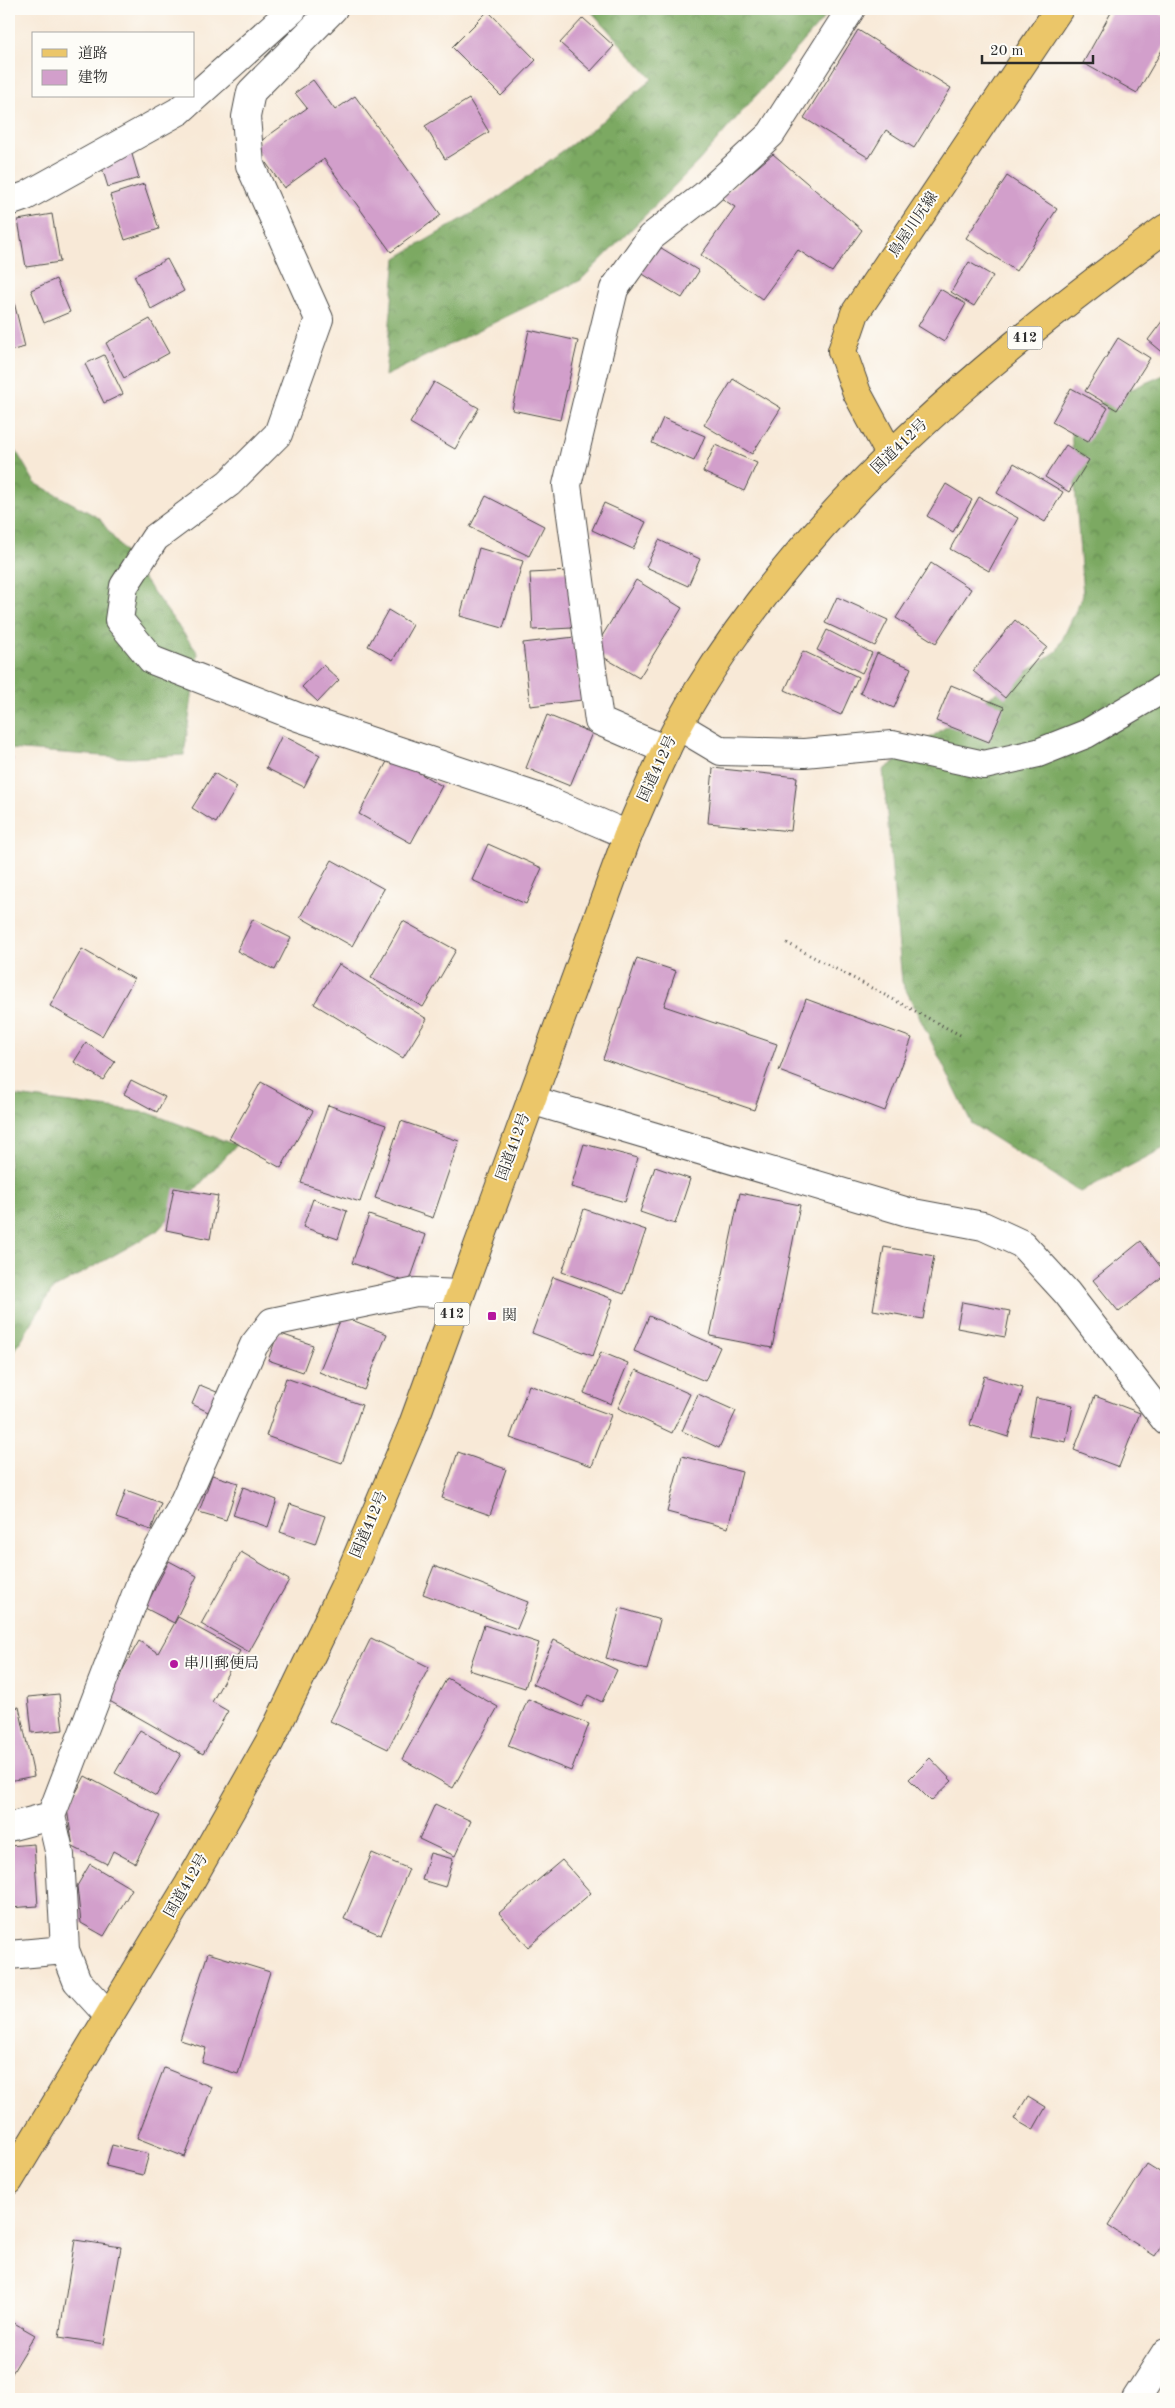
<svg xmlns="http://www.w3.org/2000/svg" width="1175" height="2408" font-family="'Old Standard TT','Noto Serif JP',serif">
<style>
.forest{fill:url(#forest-crowns);stroke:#536a46}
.building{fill:#d29fcb}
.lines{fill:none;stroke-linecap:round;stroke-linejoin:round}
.minor-casing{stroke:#4a4845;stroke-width:30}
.major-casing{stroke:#4a4845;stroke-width:30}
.highway-casing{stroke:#4a4845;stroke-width:30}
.path{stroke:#4a4845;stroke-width:3;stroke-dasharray:1 4;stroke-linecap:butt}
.minor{stroke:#fff;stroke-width:28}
.major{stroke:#ebc669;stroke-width:28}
.highway{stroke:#ebc669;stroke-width:28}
.poi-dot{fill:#b5179e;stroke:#fdfcf7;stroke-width:2}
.labels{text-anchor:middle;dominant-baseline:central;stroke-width:4;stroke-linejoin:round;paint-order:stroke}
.shield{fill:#fdfcf7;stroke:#6a6a68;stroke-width:1}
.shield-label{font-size:14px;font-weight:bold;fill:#2b2b2b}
.street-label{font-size:15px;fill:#2b2b2b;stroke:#fdfcf7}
.poi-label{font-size:15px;fill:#2b2b2b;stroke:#fdfcf7;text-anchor:start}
</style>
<defs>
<pattern id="forest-crowns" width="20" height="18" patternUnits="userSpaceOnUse" patternTransform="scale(1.25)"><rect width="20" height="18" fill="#7ba962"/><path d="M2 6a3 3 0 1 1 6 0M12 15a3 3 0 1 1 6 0" fill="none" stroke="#658a51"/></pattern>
</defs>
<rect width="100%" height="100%" fill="#fdfcf7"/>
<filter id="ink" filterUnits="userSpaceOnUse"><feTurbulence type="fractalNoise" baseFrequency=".02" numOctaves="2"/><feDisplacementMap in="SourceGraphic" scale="10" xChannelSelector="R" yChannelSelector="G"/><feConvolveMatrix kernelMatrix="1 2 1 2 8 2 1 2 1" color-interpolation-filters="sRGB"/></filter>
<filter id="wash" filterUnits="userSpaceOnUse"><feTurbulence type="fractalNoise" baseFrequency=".0096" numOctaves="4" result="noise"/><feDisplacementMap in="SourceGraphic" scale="20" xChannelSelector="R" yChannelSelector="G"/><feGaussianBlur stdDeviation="1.12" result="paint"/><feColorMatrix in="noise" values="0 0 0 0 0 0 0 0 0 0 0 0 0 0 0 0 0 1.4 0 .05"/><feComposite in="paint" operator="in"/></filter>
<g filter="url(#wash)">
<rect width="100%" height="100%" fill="#f8e9d7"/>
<path class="forest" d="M589,9H832L697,163L581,280L385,376L396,258L498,198L590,131L652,79Z
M1166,374V1147L1080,1192L972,1124L902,982L883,770L1057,651L1083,595L1070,416Z
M9,439L35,483L99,518L198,653L184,755L129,758L9,749Z
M9,1095L149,1113L236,1145L157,1231L52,1290L9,1360Z"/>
<g id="blocks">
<path class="building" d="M1113,9H1152L1166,17V43L1137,93L1083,63Z
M488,11L536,60L501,96L452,47Z
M583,18L614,46L591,71L560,43Z
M858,30L951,88L914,148L886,130L869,158L804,118Z
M313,80L335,110L355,96L441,215L391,252L324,159L284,188L254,146L307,108L295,93Z
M469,99L489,132L445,159L425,126Z
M131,151L139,178L108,187L100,161Z
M773,154L862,230L832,272L798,250L762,299L701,255L735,207L721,198Z
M1007,176L1057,209L1016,271L966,238Z
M144,184L159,229L125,240L110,195Z
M52,214L60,262L26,267L18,220Z
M658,246L699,271L682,298L641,273Z
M167,259L184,291L151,309L134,276Z
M969,262L993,276L974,306L951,292Z
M56,279L70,312L44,323L31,290Z
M940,289L966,304L944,342L918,326Z
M12,294L25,347L9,351V295Z
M1166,316V355L1148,340Z
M150,319L169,353L124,378L106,343Z
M529,330L578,341L560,420L512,410Z
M1118,338L1150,358L1117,410L1085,391Z
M104,355L123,394L104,403L85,364Z
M733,379L781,408L752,454L704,425Z
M434,382L479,408L455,449L410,423Z
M1071,388L1108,408L1088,442L1052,422Z
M663,418L705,436L694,461L652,443Z
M715,445L757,463L744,491L703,472Z
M1066,445L1089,460L1069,492L1045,477Z
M1014,463L1063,492L1045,522L997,493Z
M946,484L972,500L953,532L927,516Z
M486,496L544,526L529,556L470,527Z
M979,497L1018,518L989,571L950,549Z
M604,503L646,522L633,549L592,530Z
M659,540L700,559L688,586L646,567Z
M479,548L523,561L503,628L460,616Z
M931,563L971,589L936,643L896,618Z
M569,571L572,628L533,630L530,573Z
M636,580L682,608L639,678L593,651Z
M837,597L888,620L875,646L825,623Z
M388,610L413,625L393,660L368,646Z
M1015,620L1047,647L1005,698L973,671Z
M827,630L872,653L862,673L817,650Z
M575,637L582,700L530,706L523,643Z
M803,651L858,677L841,715L785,690Z
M877,653L911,668L894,708L860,693Z
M323,665L339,680L318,702L302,687Z
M951,685L1004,707L989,742L936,721Z
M547,715L592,733L570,786L526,768Z
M282,735L320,755L304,787L266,768Z
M9,754L14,759L9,765Z
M390,756L442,786L411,843L359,814Z
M713,768L797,777L791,831L708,823Z
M214,773L237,787L216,823L192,808Z
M488,844L542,868L526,904L472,880Z
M332,860L384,889L352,946L300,917Z
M253,919L291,938L275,970L237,951Z
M403,921L456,950L423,1007L371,978Z
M82,949L134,979L102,1036L50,1006Z
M637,958L676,971L664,1006L777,1044L754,1110L603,1059Z
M339,964L427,1019L403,1058L314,1004Z
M806,999L912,1038L885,1111L779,1071Z
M86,1043L115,1062L103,1080L74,1062Z
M131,1080L165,1097L157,1112L124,1094Z
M261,1082L313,1111L281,1168L229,1139Z
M328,1105L386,1125L360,1202L301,1183Z
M401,1121L459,1141L433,1218L375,1198Z
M584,1144L638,1158L625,1202L571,1187Z
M655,1167L690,1179L675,1224L640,1212Z
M174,1188L218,1196L210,1239L166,1230Z
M740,1193L800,1205L772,1348L710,1336Z
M313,1199L347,1211L338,1239L303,1227Z
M584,1209L646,1230L624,1294L562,1272Z
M369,1215L426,1235L409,1283L352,1263Z
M1141,1241L1166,1274L1119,1312L1093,1280Z
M884,1247L934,1256L923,1319L873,1310Z
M553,1277L613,1299L593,1356L532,1333Z
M962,1302L1010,1311L1005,1337L957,1328Z
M342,1316L387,1334L364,1390L319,1372Z
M649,1316L720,1347L705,1381L634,1351Z
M278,1333L313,1345L303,1372L268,1360Z
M601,1352L628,1363L611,1404L584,1393Z
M636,1370L690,1394L672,1433L618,1408Z
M984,1376L1023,1388L1008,1437L970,1425Z
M286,1378L362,1405L342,1463L266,1436Z
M200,1385L219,1393L210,1413L192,1404Z
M529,1385L611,1415L592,1466L510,1438Z
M698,1394L736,1411L719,1448L682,1431Z
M1095,1396L1140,1413L1119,1467L1074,1450Z
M1036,1398L1073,1405L1066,1442L1029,1435Z
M458,1452L506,1469L490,1515L442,1498Z
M682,1456L742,1472L728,1528L667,1512Z
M212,1475L238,1483L226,1520L199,1512Z
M243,1487L277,1500L268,1527L233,1515Z
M126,1490L161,1503L151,1530L116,1518Z
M290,1504L325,1516L315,1544L280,1532Z
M241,1552L289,1580L249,1652L201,1624Z
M169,1561L197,1576L174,1623L145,1608Z
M434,1566L528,1602L517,1629L423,1594Z
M620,1608L660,1620L647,1670L606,1658Z
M178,1617L240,1651L212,1702L228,1711L203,1754L106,1699L139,1641L158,1653Z
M484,1625L539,1643L525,1688L469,1670Z
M371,1638L429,1667L388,1749L330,1721Z
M554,1640L617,1670L602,1702L588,1695L582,1707L533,1684Z
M447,1678L498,1707L453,1788L402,1759Z
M59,1694L63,1730L32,1733L28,1697Z
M528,1699L589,1724L571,1771L508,1746Z
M19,1707L34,1776L9,1781V1709Z
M140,1730L181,1754L156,1796L115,1773Z
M930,1758L952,1781L931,1801L909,1779Z
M85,1776L160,1816L135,1863L113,1851L107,1864L73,1847L67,1809Z
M435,1804L471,1821L455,1856L419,1839Z
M34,1844L38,1906L9,1908V1846Z
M372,1853L409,1869L381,1935L344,1919Z
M430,1853L453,1859L445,1887L422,1880Z
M562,1860L591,1893L528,1947L499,1913Z
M90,1864L132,1889L104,1936L81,1923L77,1886Z
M208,1953L270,1972L238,2074L202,2063L206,2048L180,2040Z
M164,2068L212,2087L185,2157L137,2138Z
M1028,2096L1046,2107L1033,2130L1014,2119Z
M112,2145L149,2154L143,2175L106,2166Z
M1147,2164L1166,2176V2238L1155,2256L1108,2226Z
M75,2240L121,2247L104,2344L59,2337Z
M9,2320L35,2335L11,2375L9,2374Z"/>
</g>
</g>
<g filter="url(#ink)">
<use href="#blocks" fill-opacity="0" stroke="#4a4845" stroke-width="1"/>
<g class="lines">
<defs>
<path id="minor" d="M333,9L251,92L246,117L250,165L319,319L278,434L229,483L155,538L124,586L119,620L152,660L298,717L546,800L628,835
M9,202L26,196L179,111L293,9
M679,726L721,751L804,753L892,745L984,765L1038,753L1086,734L1166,687
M666,750L599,721L567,485L614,289L651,237L705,195L771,134L851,9
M531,1100L908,1212L983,1226L1022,1244L1067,1293L1166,1421
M9,1827L51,1816
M9,1955L65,1950
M109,2016L77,1981L65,1950L60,1855L51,1816L143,1576L180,1510L254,1345L272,1322L416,1292L460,1294
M1136,2399L1166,2352"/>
<path id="major" d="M890,454L857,393L842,351L855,313L1059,9"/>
<path id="highway" d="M9,2181L189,1884L270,1741L346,1583L412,1427L628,835C649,786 670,736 698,691C814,502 989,357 1166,228"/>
</defs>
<use href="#minor" class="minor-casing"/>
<use href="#major" class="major-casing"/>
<use href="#highway" class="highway-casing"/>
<path class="path" d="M787,943L962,1036"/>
<use href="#minor" class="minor"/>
<use href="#major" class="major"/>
<use href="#highway" class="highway"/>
</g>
</g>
<g class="poi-dot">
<rect x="487" y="1311" width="10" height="10" rx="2.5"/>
<circle cx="174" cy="1664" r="5"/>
</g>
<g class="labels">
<g class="shield">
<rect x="1007.5" y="326.5" width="35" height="23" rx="4"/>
<rect x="434.5" y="1302.5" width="35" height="23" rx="4"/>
</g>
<g class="shield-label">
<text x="1025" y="338">412</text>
<text x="452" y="1314">412</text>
</g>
<g class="street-label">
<text transform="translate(914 225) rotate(-56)">鳥屋川尻線</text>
<text transform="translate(900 447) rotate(-44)">国道412号</text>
<text transform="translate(658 769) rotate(-65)">国道412号</text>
<text transform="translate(514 1147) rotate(-70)">国道412号</text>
<text transform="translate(370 1525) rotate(-67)">国道412号</text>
<text transform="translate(187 1886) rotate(-60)">国道412号</text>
</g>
<g class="poi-label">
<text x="502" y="1316">関</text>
<text x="184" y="1664">串川郵便局</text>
</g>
</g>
<rect width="1175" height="2408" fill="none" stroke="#fdfcf7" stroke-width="30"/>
<rect x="32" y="32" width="162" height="65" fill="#fdfcf7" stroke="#a9a8a5"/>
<rect x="42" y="49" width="25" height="8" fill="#ebc669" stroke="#a9a8a5"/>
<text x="78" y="58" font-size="15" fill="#2b2b2b">道路</text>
<rect x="42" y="70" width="25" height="15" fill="#d29fcb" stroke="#a9a8a5"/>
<text x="78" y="82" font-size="15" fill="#2b2b2b">建物</text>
<path d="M982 55v8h111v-8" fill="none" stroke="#2b2b2b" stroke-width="2.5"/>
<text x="990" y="55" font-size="15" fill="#2b2b2b" stroke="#fdfcf7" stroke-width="4" paint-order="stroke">20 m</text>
</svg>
